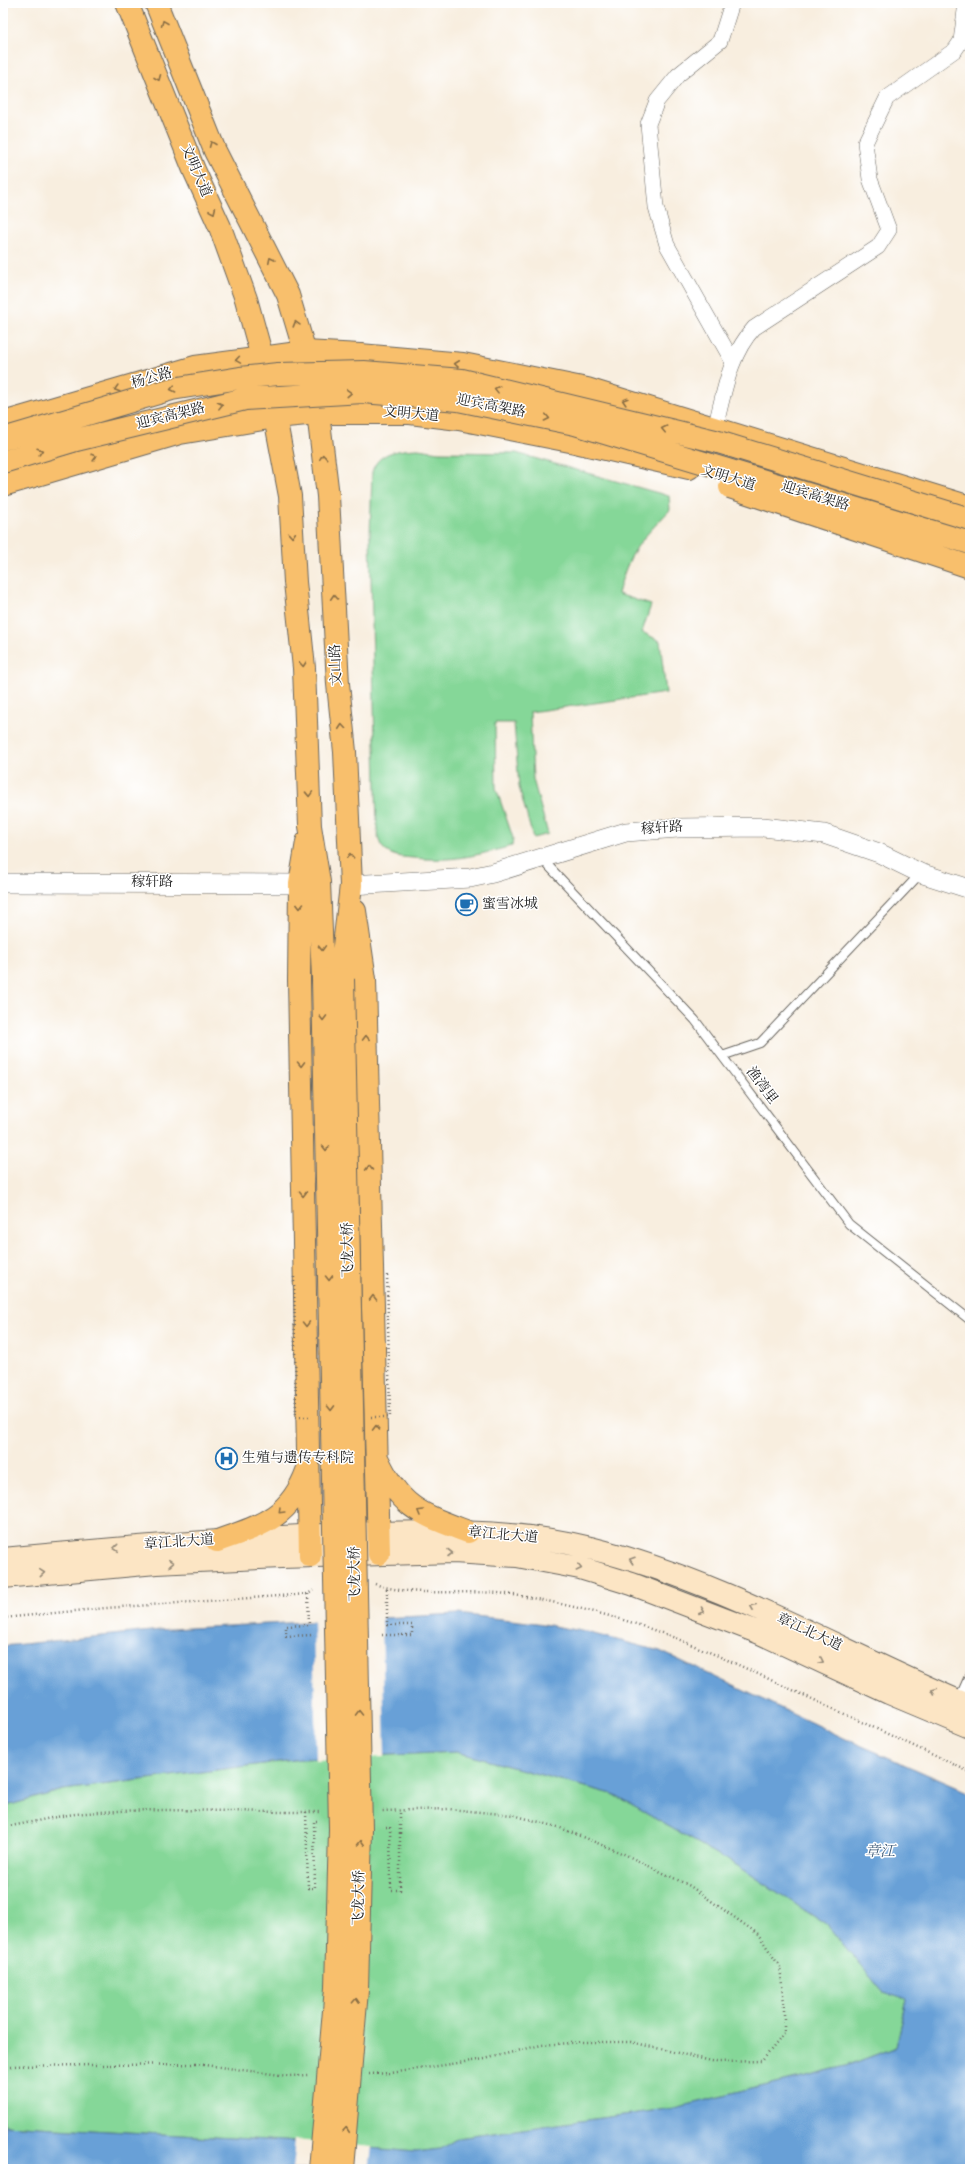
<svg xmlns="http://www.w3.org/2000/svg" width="973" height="2172" font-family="'Sorts Mill Goudy','Noto Serif SC',serif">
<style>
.green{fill:#85d798;stroke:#507a5a}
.water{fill:#68a0d7;stroke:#425e7a}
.pier{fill:#f8eedf}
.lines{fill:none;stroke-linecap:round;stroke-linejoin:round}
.service-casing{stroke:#696660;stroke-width:10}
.minor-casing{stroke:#696660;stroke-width:16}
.tertiary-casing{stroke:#696660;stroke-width:20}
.secondary-casing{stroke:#696660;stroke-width:24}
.primary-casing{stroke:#696660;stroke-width:24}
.trunk-casing{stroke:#696660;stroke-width:24}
.path{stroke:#696660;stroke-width:2.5;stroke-dasharray:1 3;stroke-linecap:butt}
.service{stroke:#fff;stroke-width:8}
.minor{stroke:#fff;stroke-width:15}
.tertiary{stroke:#fff;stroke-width:19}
.secondary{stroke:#fce5c4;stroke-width:22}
.primary{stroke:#f8bf6c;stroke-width:22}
.trunk{stroke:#f8bf6c;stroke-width:22}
.primary-bridge-casing{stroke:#696660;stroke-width:24;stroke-linecap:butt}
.trunk-bridge-casing{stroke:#696660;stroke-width:24;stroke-linecap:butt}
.path-bridge{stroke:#696660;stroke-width:2.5;stroke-dasharray:1 3;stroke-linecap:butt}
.primary-bridge{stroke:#f8bf6c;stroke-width:22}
.trunk-bridge{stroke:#f8bf6c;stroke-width:22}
.oneway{stroke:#8a6e44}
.oneway2{stroke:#978b78}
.labels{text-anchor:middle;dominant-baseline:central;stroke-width:3;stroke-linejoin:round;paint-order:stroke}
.street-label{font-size:14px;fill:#1c1c1c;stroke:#fff}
.poi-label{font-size:14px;fill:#1c1c1c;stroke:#fff;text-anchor:start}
.water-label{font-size:15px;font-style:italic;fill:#425e7a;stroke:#fff}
</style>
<rect width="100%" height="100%" fill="#fff"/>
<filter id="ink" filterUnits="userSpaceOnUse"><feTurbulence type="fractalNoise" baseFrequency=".025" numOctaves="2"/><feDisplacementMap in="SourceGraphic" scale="8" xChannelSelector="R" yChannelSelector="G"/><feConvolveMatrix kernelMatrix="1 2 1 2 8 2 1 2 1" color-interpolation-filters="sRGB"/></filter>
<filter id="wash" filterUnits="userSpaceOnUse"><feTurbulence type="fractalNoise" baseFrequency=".012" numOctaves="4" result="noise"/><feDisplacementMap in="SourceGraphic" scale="16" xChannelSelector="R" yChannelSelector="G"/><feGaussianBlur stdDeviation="0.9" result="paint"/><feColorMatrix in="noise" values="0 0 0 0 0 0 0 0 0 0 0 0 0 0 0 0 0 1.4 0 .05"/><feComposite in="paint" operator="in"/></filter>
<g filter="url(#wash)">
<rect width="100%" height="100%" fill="#f8eedf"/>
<path class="green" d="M418,449L439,452L516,453L669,496L670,510C640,541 629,551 618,594L651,605L642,632L660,641L666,693L530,712L533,779L548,834L533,838L519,787L514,723H495L496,788L513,838L512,846C474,856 453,862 413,858C402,857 392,857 384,849C379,844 378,837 377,830L370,536L372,472C378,451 399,450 418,449Z
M456,1752L612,1794L738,1866L827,1925L883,1992L907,2000L896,2047L846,2066L674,2108L458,2138L440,2149L416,2152L284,2141L3,2125V1807L63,1790L301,1759Z"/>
<path class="water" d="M458,1614L537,1623L582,1631L660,1651L846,1739L970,1793V2169H3V2125L284,2141L416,2152L440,2149L458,2138L674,2108L846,2066L896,2047L907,2000L883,1992L827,1925L738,1866L612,1794L456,1752L301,1759L63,1790L3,1807V1646L170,1629Z"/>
<path class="pier" d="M382,1616L385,1757L316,1761L313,1619Z
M295,2140L372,2147L369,2169H292Z"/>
</g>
<g filter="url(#ink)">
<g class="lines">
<defs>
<path id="service" d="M541,858L695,1020L849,1224L970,1320
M722,1056L760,1043L920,874
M958,1701L970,1674"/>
<path id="minor" d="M732,3L720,41L678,75L657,101L648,124L656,207L667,245L733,362
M715,428C724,394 729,355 754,328L878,247L889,230L870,179L865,143L887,98L955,50L961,41L966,3"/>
<path id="tertiary" d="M3,883L300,884
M351,885L470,878L493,873L626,832L678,828L763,827L824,834L879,853L920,873L970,889"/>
<path id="secondary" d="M3,1559C118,1548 233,1538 349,1534C430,1531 511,1528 590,1548C723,1581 844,1653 970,1706
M3,1577L156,1563L281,1557L454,1552L517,1556L580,1568L632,1584L760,1633L889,1693L970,1727"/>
<path id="primary" d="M127,3L194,170L220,227L246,299L262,357L275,417L290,496L295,582L304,668L310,826L319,882L323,979
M156,3L215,151L288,295L305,352L318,413L328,496L338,684L345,752L351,885L343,955V979
M360,355L463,364L587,389L970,507
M3,423L195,367L305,352
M3,485L180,433L275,417L318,413H410L459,419L575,442L689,468
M307,842L300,884L299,980L310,1556
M355,911L365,979L379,1554
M378,1460C401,1509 421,1514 468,1532
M217,1541C260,1526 290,1518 307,1471"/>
<path id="trunk" d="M305,352L360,355"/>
</defs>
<use href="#service" class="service-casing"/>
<use href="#minor" class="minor-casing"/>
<use href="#tertiary" class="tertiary-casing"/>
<use href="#secondary" class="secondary-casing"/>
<use href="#primary" class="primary-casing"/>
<use href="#trunk" class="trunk-casing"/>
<path class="path" d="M375,1584C410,1597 459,1590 498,1593C534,1597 571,1606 606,1615C669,1632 728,1660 786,1687C847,1715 909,1744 970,1772
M308,1594L309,1625L286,1626V1636L314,1635
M3,1618L106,1608L308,1594L316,1589
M382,1635H412V1625H387V1589
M306,1812L308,1888H315L314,1821H318
M3,1827C27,1824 51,1817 75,1814C156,1806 239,1813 321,1812
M386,1827H390L391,1890H400V1811
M3,2066L197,2064L288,2076L308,2075
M369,2074L391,2073L485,2059L541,2045L583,2042H631L716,2062L762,2061L784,2034V2003L780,1967L758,1934L690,1886L624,1854L558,1827L513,1815L448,1809L380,1811"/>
<use href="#service" class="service"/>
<use href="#minor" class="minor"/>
<use href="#tertiary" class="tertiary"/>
<use href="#secondary" class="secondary"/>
<use href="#primary" class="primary"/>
<use href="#trunk" class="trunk"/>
<defs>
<path id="primary-bridge" d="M320,2169L336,1988L340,1829L323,979
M342,2169L357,1990L361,1829L343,979"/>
<path id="trunk-bridge" d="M3,439L172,389L240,378L278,374L364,372L462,380L715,441L970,519
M3,462L76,440L245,399L363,392L458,400L575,424L970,543
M730,487L970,567"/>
</defs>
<use href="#primary-bridge" class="primary-bridge-casing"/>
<use href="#trunk-bridge" class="trunk-bridge-casing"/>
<path class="path-bridge" d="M294,1277L296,1417H312
M371,1417H390L387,1272"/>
<use href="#primary-bridge" class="primary-bridge"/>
<use href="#trunk-bridge" class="trunk-bridge"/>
</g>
<defs><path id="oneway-chevron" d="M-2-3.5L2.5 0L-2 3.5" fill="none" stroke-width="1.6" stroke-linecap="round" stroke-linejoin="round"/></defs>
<g class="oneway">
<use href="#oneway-chevron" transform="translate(164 23) rotate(-112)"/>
<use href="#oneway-chevron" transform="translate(158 78) rotate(68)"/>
<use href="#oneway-chevron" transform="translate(212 144) rotate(-112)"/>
<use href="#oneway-chevron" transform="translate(213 211) rotate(66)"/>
<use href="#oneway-chevron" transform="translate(271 260) rotate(-116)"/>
<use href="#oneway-chevron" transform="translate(296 324) rotate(-106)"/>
<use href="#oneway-chevron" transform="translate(238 360) rotate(171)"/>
<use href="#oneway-chevron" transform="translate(457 364) rotate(-174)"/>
<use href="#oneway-chevron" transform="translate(117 389) rotate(164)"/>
<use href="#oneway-chevron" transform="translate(173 389) rotate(168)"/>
<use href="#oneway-chevron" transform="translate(497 389) rotate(-166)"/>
<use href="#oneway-chevron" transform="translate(349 393) rotate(-3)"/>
<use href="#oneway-chevron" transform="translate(625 401) rotate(-163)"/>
<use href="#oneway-chevron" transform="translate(220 405) rotate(-14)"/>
<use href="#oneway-chevron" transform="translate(547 418) rotate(12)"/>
<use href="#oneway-chevron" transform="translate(664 429) rotate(-167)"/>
<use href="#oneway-chevron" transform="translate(40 451) rotate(-17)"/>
<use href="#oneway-chevron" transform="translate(94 457) rotate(-16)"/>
<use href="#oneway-chevron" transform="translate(323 457) rotate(-96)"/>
<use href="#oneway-chevron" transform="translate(292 535) rotate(86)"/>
<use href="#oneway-chevron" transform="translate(334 597) rotate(-93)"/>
<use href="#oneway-chevron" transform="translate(303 664) rotate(85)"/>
<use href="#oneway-chevron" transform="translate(342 727) rotate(-95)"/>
<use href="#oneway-chevron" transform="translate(309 794) rotate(88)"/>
<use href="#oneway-chevron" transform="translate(350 856) rotate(-93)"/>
<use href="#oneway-chevron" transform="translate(300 906) rotate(91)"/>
<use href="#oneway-chevron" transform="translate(322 948) rotate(88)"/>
<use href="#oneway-chevron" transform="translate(323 1018) rotate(89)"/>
<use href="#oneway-chevron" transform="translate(366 1038) rotate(-91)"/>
<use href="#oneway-chevron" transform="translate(301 1064) rotate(89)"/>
<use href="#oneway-chevron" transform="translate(326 1148) rotate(89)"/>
<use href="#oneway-chevron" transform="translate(369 1168) rotate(-91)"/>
<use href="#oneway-chevron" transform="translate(303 1194) rotate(89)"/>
<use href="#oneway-chevron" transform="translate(329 1278) rotate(89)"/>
<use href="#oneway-chevron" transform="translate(373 1298) rotate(-91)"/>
<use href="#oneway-chevron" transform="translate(306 1324) rotate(89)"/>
<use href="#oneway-chevron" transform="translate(331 1408) rotate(89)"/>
<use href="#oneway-chevron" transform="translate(376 1428) rotate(-91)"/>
<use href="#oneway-chevron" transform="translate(281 1511) rotate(135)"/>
<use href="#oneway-chevron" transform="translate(420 1512) rotate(-150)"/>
<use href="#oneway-chevron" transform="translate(359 1713) rotate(-91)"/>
<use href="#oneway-chevron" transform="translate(361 1843) rotate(-89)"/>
<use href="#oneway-chevron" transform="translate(356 2001) rotate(-87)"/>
<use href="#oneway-chevron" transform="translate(346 2130) rotate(-85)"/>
</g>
<g class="oneway2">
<use href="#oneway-chevron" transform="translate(116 1548) rotate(175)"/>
<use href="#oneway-chevron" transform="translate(450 1553)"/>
<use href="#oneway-chevron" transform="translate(632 1560) rotate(-162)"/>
<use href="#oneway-chevron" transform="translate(171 1563) rotate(-3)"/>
<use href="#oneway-chevron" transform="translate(579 1568) rotate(13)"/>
<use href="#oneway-chevron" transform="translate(42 1573) rotate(-5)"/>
<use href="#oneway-chevron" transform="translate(753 1607) rotate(-158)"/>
<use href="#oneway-chevron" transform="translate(702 1611) rotate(21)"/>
<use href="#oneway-chevron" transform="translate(821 1661) rotate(25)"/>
<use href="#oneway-chevron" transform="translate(934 1691) rotate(-157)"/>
</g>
</g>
<defs>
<symbol id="cafe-ring" viewBox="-11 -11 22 22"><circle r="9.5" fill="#fff" stroke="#1f6fb2" stroke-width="1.5"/><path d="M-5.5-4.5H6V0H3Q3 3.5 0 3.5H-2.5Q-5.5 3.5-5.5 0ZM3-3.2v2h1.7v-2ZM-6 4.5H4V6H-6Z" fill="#1f6fb2"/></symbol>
<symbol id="hospital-ring" viewBox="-11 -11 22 22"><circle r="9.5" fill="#fff" stroke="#1f6fb2" stroke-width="1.5"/><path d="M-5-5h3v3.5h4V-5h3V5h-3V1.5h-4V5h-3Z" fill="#1f6fb2"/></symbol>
</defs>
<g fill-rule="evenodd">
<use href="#cafe-ring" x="454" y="892" width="25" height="25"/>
<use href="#hospital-ring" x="214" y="1446" width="25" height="25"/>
</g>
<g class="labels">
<g class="street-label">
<text transform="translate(195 171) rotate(67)">文明大道</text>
<text transform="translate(152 379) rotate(-16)">杨公路</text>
<text transform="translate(491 407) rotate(11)">迎宾高架路</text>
<text transform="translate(411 415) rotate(5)">文明大道</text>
<text transform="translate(171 417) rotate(-14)">迎宾高架路</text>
<text transform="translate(728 479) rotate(17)">文明大道</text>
<text transform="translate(815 497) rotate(17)">迎宾高架路</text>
<text transform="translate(337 665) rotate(-93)">文山路</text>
<text transform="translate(662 829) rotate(-4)">稼轩路</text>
<text x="152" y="883">稼轩路</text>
<text transform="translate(761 1086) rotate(53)">渔湾里</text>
<text transform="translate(349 1250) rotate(-91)">飞龙大桥</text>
<text transform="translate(503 1536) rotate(5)">章江北大道</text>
<text transform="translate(179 1543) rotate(-4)">章江北大道</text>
<text transform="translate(356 1574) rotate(-91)">飞龙大桥</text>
<text transform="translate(809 1633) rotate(25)">章江北大道</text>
<text transform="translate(360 1898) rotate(-89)">飞龙大桥</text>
</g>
<g class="poi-label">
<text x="482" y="905">蜜雪冰城</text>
<text x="242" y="1459">生殖与遗传专科院</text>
</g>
<g class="water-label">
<text x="880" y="1852">章江</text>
</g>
</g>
<rect width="973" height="2172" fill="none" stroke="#fff" stroke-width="16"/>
</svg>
